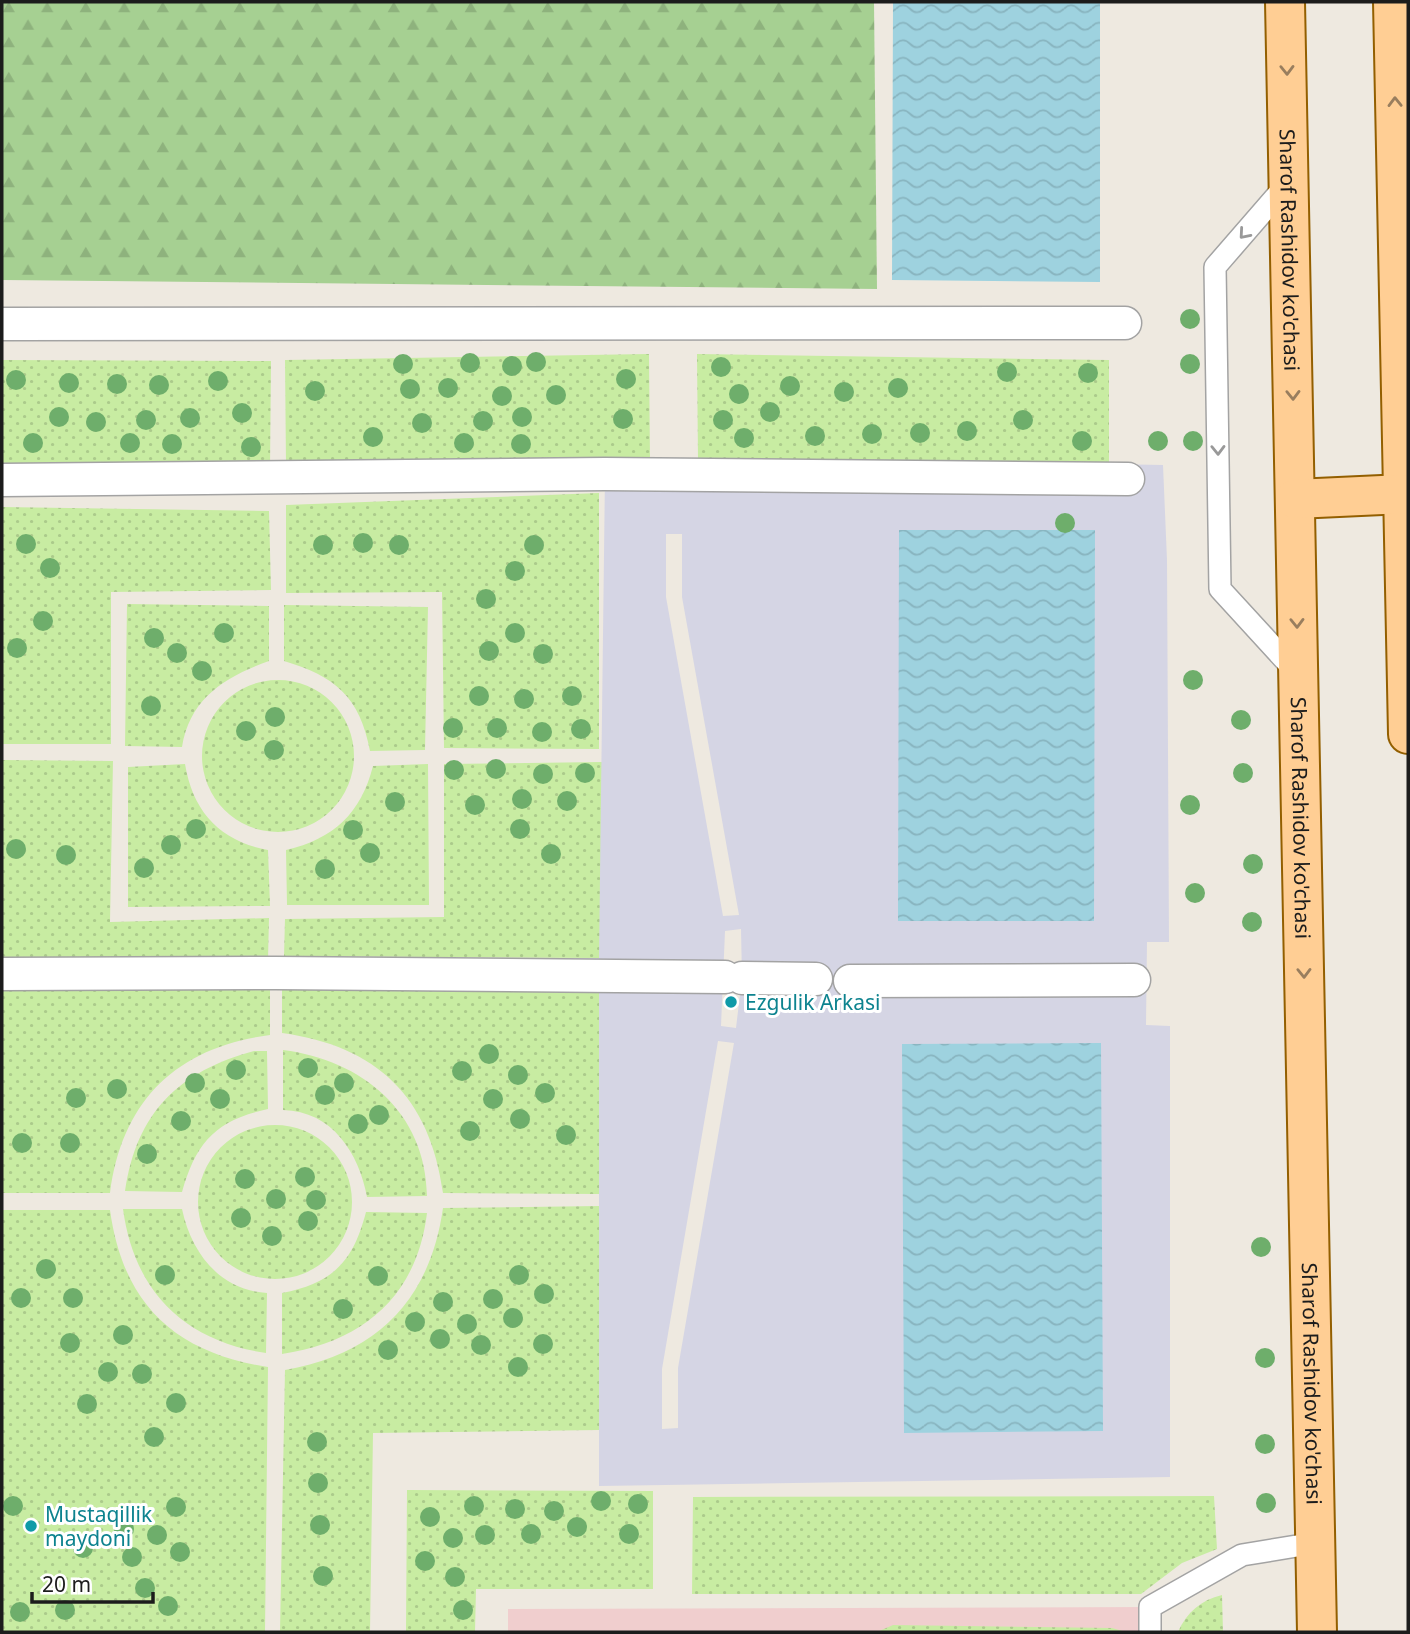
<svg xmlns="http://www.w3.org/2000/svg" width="1410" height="1634" font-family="'Noto Sans',sans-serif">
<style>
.commercial{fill:#f0cece}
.grass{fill:url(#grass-dots)}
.forest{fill:url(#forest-firs)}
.plaza{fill:#d5d5e4;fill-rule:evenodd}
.water{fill:url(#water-waves)}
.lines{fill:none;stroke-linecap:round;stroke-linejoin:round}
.service-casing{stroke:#a3a3a3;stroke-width:24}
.pedestrian-casing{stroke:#a3a3a3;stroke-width:35}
.primary-casing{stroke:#935f00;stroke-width:42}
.service{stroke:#fff;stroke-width:21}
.pedestrian{stroke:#fff;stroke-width:32}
.primary{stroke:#ffce94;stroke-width:38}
.tree{fill:#6eae6b}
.oneway{stroke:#997e5e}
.oneway2{stroke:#999}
.culture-dot{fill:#0f9aa8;stroke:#fff;stroke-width:2.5}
.labels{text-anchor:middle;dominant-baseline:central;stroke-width:6;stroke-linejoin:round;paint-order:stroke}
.street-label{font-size:21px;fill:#1c1c1c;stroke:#fff}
.culture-label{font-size:21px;fill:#0d838f;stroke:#fff;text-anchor:start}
</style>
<defs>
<pattern id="grass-dots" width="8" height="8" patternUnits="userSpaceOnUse" patternTransform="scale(1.75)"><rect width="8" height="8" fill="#c8eca2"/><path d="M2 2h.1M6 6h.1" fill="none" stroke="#abca8b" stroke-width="1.8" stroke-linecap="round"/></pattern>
<pattern id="forest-firs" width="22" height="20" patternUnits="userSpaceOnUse" patternTransform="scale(1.75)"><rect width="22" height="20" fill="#a6d092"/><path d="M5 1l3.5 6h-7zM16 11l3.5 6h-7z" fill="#8eb27d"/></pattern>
<pattern id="water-waves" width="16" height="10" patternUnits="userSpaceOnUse" patternTransform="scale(1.75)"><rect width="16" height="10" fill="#9ed2df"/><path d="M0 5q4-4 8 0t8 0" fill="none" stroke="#88b4bf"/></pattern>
</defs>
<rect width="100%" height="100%" fill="#eee9e0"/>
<path class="commercial" d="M1150,1607V1632H508V1609Z"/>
<path class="grass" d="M649,354L650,460L286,465L285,360Z
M697,354L1109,360V464L698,460Z
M2,360L271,361L270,468L2,467Z
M599,493V749L444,748L442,592L286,593V505Z
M2,507L269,511L271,590L111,592V744H2Z
M127,604L269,606V661C225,677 190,698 182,747L125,746Z
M284,605L428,607L425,750L370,751C360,697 335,676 284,661Z
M202 756a76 76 0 1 1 152 0a76 76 0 1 1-152 0Z
M2,760L113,761L110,922L269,918L268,959L2,958Z
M602,762L600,958L284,956L285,919L444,917V764Z
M185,764C193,812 220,841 268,850L270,906L128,907V767Z
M428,764L429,905H287L286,850C334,839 361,813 373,766Z
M270,986V1035C177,1047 122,1100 110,1193H2V989Z
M282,986L599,988V1194L443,1193C430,1097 377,1046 282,1033Z
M283,1050C362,1060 426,1112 427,1196L367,1197C359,1153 332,1111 283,1110Z
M254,1051H267L268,1109C216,1120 196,1142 182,1192L125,1191C136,1113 179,1071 254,1051Z
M198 1202a77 77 0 1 1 154 0a77 77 0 1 1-154 0Z
M599,1206V1430L373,1433L370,1632H280L285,1370C377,1354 430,1300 443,1208Z
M123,1209H182C191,1252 219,1290 267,1293L266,1353C184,1341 134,1291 123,1209Z
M2,1210H110C123,1305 176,1353 268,1367L265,1632H2Z
M366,1212L427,1213C417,1296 363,1342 282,1354V1293C333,1283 353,1262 366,1212Z
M407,1490L653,1491V1589H476L475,1632H406Z
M1214,1496L1217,1549L1182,1563L1141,1594H692L693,1497Z
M1222,1595L1223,1632H1178C1187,1612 1201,1600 1222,1595Z
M893,1625L1112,1628L1126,1632H877Z"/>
<path class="forest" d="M2,2H874L877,289L2,280Z"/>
<path class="plaza" d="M1109,464L1163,465L1167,560L1169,942H1147L1146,1025L1170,1026V1477L599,1486V988L276,986L2,989V958H599L605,474ZM666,534H682V597L739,915L723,916L666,597ZM741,929L742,978L736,1028L721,1026L725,931ZM718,1041L734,1043L678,1368V1428L662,1429V1369Z"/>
<path class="water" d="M893,2H1100V282L892,280Z
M899,530H1095L1094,921H898Z
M1101,1043L1103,1431L904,1433L902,1044Z"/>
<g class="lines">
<defs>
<path id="service" d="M1287,184L1215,267L1220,589L1296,672
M1150,1632V1607L1242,1555L1315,1543"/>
<path id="pedestrian" d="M2,324L1125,323
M2,480L605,474L1128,479
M2,974L276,973L725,977
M742,978L816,979
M850,981L1134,980"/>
<g id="primary">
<path id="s1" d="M1285,2L1317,1632"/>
<path d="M1393,2L1408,734"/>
<path d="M1295,499L1404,494"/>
</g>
</defs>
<use href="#service" class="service-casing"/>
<use href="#pedestrian" class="pedestrian-casing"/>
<use href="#primary" class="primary-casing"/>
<use href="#service" class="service"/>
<use href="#pedestrian" class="pedestrian"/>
<use href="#primary" class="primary"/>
</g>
<g class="tree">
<circle cx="1190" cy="319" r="10"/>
<circle cx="536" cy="362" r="10"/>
<circle cx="470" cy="363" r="10"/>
<circle cx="403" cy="364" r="10"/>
<circle cx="1190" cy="364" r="10"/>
<circle cx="512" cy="366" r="10"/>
<circle cx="721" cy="367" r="10"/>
<circle cx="1007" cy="372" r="10"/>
<circle cx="1088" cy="373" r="10"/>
<circle cx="626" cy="379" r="10"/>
<circle cx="16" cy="380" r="10"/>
<circle cx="218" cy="381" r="10"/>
<circle cx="69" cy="383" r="10"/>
<circle cx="117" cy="384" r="10"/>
<circle cx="159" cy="385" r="10"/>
<circle cx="790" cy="386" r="10"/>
<circle cx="448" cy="388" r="10"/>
<circle cx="898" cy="388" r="10"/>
<circle cx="410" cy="389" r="10"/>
<circle cx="315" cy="391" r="10"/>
<circle cx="844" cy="392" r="10"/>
<circle cx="739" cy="394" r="10"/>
<circle cx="556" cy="395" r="10"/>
<circle cx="502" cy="396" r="10"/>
<circle cx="770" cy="412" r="10"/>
<circle cx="242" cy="413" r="10"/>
<circle cx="59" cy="417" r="10"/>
<circle cx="522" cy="417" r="10"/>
<circle cx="190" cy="418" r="10"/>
<circle cx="623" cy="419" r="10"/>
<circle cx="146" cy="420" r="10"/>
<circle cx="723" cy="420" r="10"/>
<circle cx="1023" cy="420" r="10"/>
<circle cx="483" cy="421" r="10"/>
<circle cx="96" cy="422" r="10"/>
<circle cx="422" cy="423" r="10"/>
<circle cx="967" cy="431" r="10"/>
<circle cx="920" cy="433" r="10"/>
<circle cx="872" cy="434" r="10"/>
<circle cx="815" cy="436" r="10"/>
<circle cx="373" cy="437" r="10"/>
<circle cx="744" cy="438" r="10"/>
<circle cx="1082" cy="441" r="10"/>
<circle cx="1158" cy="441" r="10"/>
<circle cx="1193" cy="441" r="10"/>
<circle cx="33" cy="443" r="10"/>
<circle cx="130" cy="443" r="10"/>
<circle cx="464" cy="443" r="10"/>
<circle cx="172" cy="444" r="10"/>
<circle cx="521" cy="444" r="10"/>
<circle cx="251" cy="447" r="10"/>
<circle cx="1065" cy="523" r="10"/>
<circle cx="363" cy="543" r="10"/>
<circle cx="26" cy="544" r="10"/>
<circle cx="323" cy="545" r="10"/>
<circle cx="399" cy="545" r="10"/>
<circle cx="534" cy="545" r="10"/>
<circle cx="50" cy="568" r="10"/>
<circle cx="515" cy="571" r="10"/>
<circle cx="486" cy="599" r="10"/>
<circle cx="43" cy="621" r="10"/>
<circle cx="224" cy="633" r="10"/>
<circle cx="515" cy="633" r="10"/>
<circle cx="154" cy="638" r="10"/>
<circle cx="17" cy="648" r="10"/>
<circle cx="489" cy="651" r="10"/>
<circle cx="177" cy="653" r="10"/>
<circle cx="543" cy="654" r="10"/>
<circle cx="202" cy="671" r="10"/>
<circle cx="1193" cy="680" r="10"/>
<circle cx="479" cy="696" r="10"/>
<circle cx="572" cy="696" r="10"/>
<circle cx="524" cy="699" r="10"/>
<circle cx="151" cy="706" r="10"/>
<circle cx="275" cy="717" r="10"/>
<circle cx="1241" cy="720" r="10"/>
<circle cx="453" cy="728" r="10"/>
<circle cx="497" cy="728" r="10"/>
<circle cx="581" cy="729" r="10"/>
<circle cx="246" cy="731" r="10"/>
<circle cx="542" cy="732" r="10"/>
<circle cx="274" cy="750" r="10"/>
<circle cx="496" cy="769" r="10"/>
<circle cx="454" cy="770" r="10"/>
<circle cx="585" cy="773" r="10"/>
<circle cx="1243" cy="773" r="10"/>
<circle cx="543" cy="774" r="10"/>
<circle cx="522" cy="799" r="10"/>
<circle cx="567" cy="801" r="10"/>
<circle cx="395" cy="802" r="10"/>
<circle cx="475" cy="805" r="10"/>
<circle cx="1190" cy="805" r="10"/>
<circle cx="196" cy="829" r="10"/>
<circle cx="520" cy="829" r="10"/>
<circle cx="353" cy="830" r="10"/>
<circle cx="171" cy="845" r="10"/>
<circle cx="16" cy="849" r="10"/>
<circle cx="370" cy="853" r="10"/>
<circle cx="551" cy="854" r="10"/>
<circle cx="66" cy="855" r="10"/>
<circle cx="1253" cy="864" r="10"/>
<circle cx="144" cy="868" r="10"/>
<circle cx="325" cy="869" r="10"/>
<circle cx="1195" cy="893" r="10"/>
<circle cx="1252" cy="922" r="10"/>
<circle cx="489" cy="1054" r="10"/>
<circle cx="308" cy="1068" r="10"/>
<circle cx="236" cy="1070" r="10"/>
<circle cx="462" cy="1071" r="10"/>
<circle cx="518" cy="1075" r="10"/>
<circle cx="195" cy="1083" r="10"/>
<circle cx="344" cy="1083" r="10"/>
<circle cx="117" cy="1089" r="10"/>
<circle cx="545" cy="1093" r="10"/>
<circle cx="325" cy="1095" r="10"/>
<circle cx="76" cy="1098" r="10"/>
<circle cx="220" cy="1099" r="10"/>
<circle cx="493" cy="1099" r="10"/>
<circle cx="379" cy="1115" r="10"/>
<circle cx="520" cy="1119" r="10"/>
<circle cx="181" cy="1121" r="10"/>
<circle cx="358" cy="1124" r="10"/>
<circle cx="470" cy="1131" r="10"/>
<circle cx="566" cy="1135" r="10"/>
<circle cx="22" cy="1143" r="10"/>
<circle cx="70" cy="1143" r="10"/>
<circle cx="147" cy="1154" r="10"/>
<circle cx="305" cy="1177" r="10"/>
<circle cx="245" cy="1179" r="10"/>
<circle cx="276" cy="1199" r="10"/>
<circle cx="316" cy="1200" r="10"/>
<circle cx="241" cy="1218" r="10"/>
<circle cx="308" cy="1221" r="10"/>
<circle cx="272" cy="1236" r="10"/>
<circle cx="1261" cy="1247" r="10"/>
<circle cx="46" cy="1269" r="10"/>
<circle cx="165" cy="1275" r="10"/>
<circle cx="519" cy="1275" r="10"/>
<circle cx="378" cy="1276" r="10"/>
<circle cx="544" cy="1294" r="10"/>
<circle cx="21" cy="1298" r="10"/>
<circle cx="73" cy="1298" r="10"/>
<circle cx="493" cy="1299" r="10"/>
<circle cx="443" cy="1302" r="10"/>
<circle cx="343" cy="1309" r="10"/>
<circle cx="513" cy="1318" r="10"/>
<circle cx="415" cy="1322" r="10"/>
<circle cx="467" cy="1324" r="10"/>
<circle cx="123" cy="1335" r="10"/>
<circle cx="440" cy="1339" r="10"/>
<circle cx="70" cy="1343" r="10"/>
<circle cx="543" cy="1344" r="10"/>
<circle cx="481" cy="1345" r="10"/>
<circle cx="388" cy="1350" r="10"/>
<circle cx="1265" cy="1358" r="10"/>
<circle cx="518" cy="1367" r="10"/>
<circle cx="108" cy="1372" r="10"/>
<circle cx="142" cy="1374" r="10"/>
<circle cx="176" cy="1403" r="10"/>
<circle cx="87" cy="1404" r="10"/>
<circle cx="154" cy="1437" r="10"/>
<circle cx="317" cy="1442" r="10"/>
<circle cx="1265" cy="1444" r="10"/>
<circle cx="318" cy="1483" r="10"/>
<circle cx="601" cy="1501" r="10"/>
<circle cx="1266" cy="1503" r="10"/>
<circle cx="638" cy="1504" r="10"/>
<circle cx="13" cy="1506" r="10"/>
<circle cx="474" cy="1506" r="10"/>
<circle cx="176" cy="1507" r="10"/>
<circle cx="515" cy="1509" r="10"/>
<circle cx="554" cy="1511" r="10"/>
<circle cx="430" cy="1517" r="10"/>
<circle cx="320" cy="1525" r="10"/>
<circle cx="577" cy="1527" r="10"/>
<circle cx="124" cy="1529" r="10"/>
<circle cx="531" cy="1534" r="10"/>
<circle cx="629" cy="1534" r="10"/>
<circle cx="157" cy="1535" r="10"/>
<circle cx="485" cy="1535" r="10"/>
<circle cx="453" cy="1538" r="10"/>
<circle cx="83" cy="1548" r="10"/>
<circle cx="180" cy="1552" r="10"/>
<circle cx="132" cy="1557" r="10"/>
<circle cx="425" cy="1561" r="10"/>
<circle cx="323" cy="1576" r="10"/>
<circle cx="455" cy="1577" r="10"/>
<circle cx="145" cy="1588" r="10"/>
<circle cx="168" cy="1606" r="10"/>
<circle cx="65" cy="1610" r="10"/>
<circle cx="463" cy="1610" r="10"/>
<circle cx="20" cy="1612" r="10"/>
</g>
<defs><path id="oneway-chevron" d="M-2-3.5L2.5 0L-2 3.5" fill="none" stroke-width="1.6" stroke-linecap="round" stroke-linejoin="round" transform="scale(1.75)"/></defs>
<g class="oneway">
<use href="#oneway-chevron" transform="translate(1287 70) rotate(89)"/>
<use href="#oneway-chevron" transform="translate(1395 102) rotate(-91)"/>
<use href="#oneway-chevron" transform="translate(1293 395) rotate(89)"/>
<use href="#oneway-chevron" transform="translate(1297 623) rotate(89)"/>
<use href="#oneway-chevron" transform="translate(1304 973) rotate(89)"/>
</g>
<g class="oneway2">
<use href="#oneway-chevron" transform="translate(1244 234) rotate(131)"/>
<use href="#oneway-chevron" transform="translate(1218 450) rotate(89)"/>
</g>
<g class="culture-dot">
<circle cx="731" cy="1002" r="7"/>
<circle cx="31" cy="1526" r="7"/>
</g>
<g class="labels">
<g class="street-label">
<text stroke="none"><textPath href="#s1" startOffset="248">Sharof Rashidov ko'chasi</textPath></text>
<text stroke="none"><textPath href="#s1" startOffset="816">Sharof Rashidov ko'chasi</textPath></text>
<text stroke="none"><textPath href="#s1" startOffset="1382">Sharof Rashidov ko'chasi</textPath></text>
</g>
<g class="culture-label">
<text x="745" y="1002">Ezgulik Arkasi</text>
<text x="45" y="1514">Mustaqillik<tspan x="45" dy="24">maydoni</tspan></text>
</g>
</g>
<rect width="1410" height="1634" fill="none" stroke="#1c1c1c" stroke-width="7"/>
<path d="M32 1592v10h121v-10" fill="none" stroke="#1c1c1c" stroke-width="3.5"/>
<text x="42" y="1592" font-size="21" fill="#1c1c1c" stroke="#ffffff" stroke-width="5" paint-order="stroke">20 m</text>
</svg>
